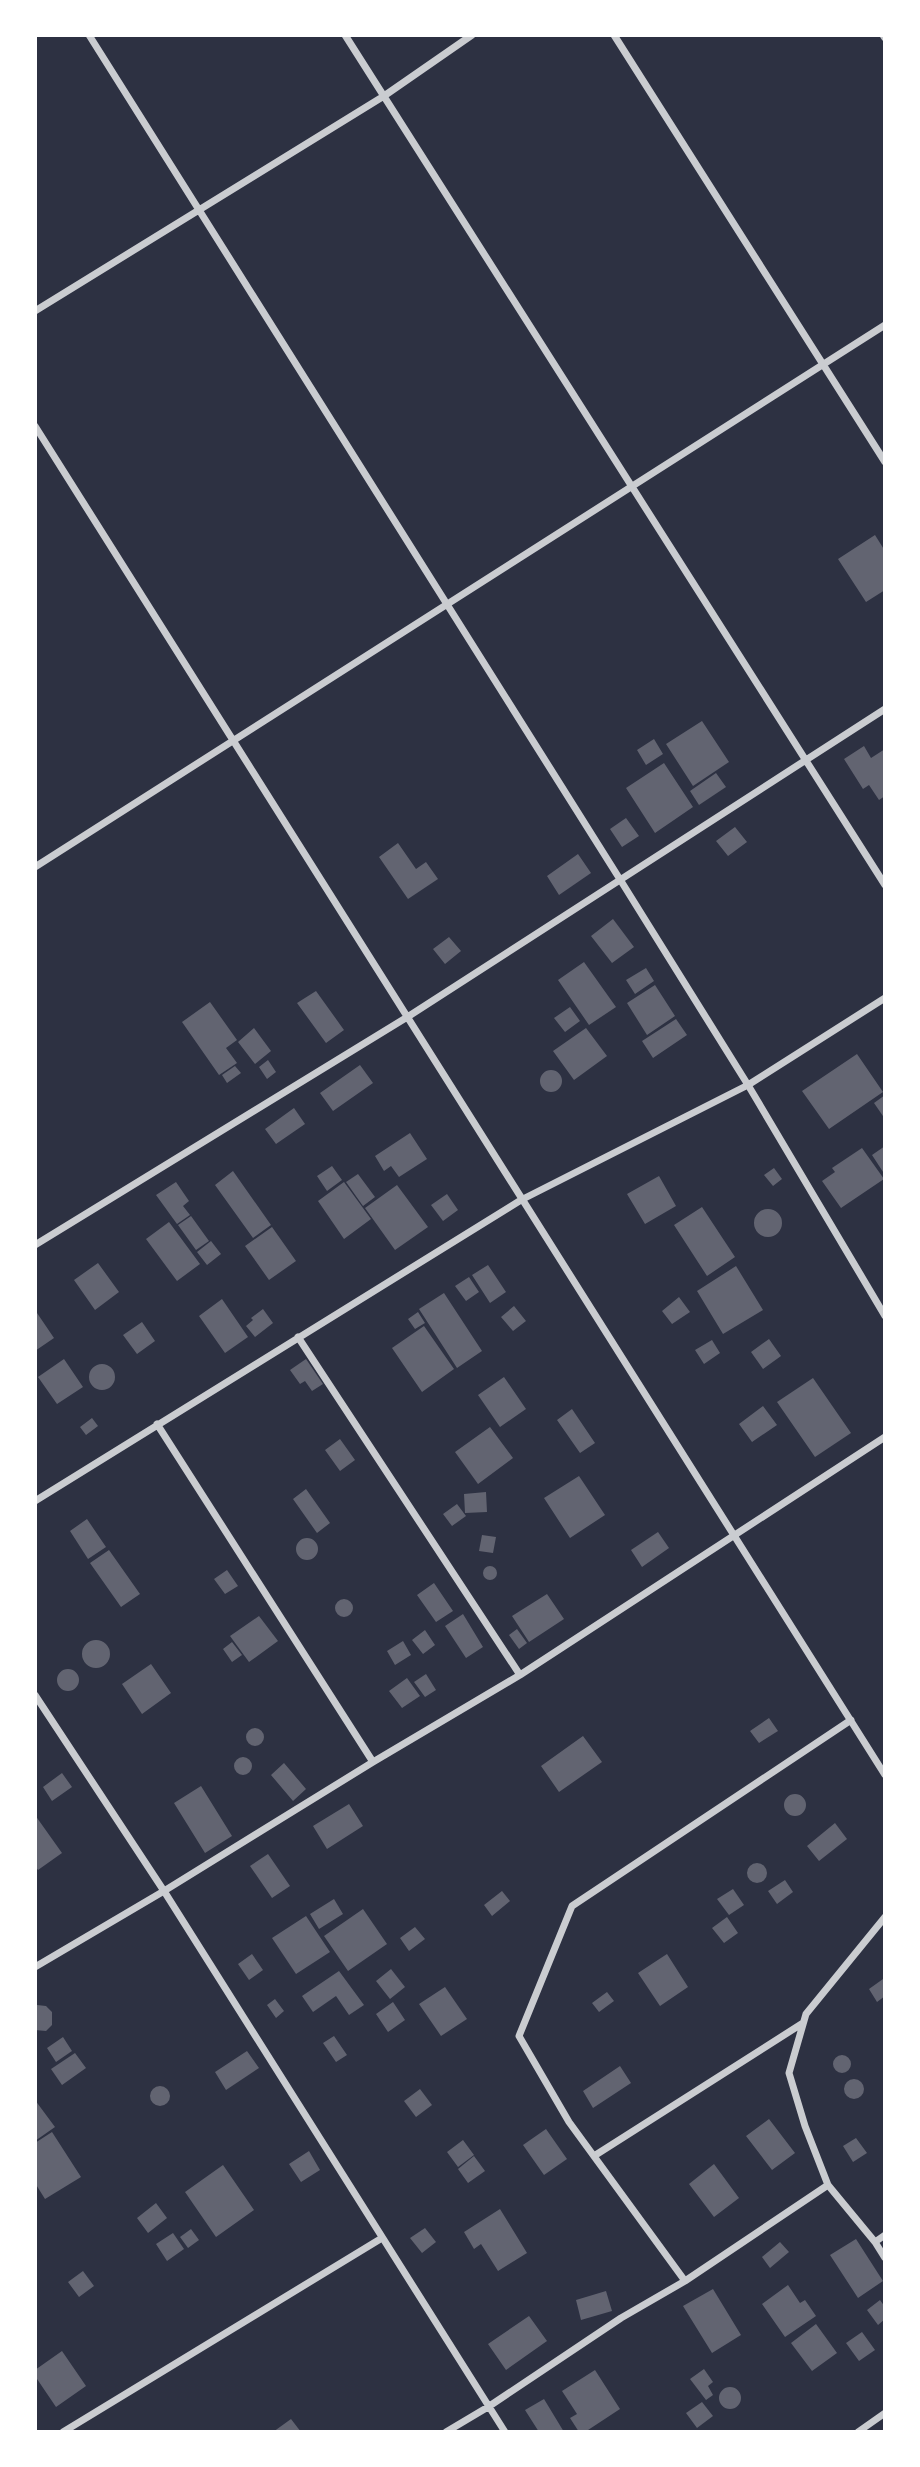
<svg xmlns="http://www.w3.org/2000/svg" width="920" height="2467" font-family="'DejaVu Sans',sans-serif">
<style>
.building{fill:#626471}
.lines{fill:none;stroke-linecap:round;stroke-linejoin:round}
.minor{stroke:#caccd0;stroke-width:7}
</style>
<rect width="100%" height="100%" fill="#2d3142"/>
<path class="building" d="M875,535L885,551V590L866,602L838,559Z
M702,721L729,762L693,786L666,744Z
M654,739L663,754L646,765L637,750Z
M864,746L871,758L885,749V796L879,800L869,785L863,789L844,759Z
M664,763L693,807L655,833L626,788Z
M716,773L726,787L699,805L690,791Z
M626,818L639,836L622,847L610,829Z
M735,827L747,842L728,856L716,841Z
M398,843L416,869L426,862L438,879L408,899L379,857Z
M578,854L591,873L559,895L547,876Z
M613,919L634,947L612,963L591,936Z
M449,937L461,951L445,964L433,949Z
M584,962L616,1007L589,1025L558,980Z
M646,968L654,981L635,994L626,980Z
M655,985L675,1016L647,1035L627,1003Z
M316,991L344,1030L326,1043L297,1003Z
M210,1002L237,1040L226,1048L237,1063L219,1075L182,1022Z
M570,1007L580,1021L565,1032L554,1018Z
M676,1019L687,1035L653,1058L642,1041Z
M254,1028L271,1051L255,1064L238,1042Z
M586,1028L607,1056L574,1080L553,1051Z
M857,1054L883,1092L829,1129L802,1091Z
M268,1060L276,1072L267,1079L259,1067Z
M360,1065L373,1083L333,1111L320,1093Z
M235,1066L241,1073L227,1083L222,1075Z
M540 1081a11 11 0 1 1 22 0a11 11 0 1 1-22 0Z
M885,1095V1119L874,1103Z
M294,1108L305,1124L276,1144L265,1129Z
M410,1133L427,1159L399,1177L391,1166L384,1171L375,1156Z
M885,1146V1175L872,1155Z
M862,1148L884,1179L841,1208L822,1181L835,1172L832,1168Z
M332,1166L342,1180L327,1191L317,1176Z
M774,1168L782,1179L773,1186L764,1175Z
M233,1171L271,1225L253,1238L215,1185Z
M358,1174L375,1197L363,1206L346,1182Z
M659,1176L676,1206L645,1224L627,1194Z
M176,1182L189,1201L183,1206L190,1215L177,1224L156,1195Z
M344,1182L371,1219L344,1239L318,1201Z
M397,1185L428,1227L395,1250L365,1208Z
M447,1194L458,1210L443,1221L431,1205Z
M702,1207L735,1257L707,1276L674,1225Z
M754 1223a14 14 0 1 1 28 0a14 14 0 1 1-28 0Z
M191,1216L209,1241L196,1250L178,1225Z
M169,1222L200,1264L177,1281L146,1239Z
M272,1227L296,1261L269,1280L245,1246Z
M211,1241L221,1254L207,1265L197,1252Z
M98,1263L119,1292L95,1310L74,1280Z
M488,1265L506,1292L490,1303L472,1275Z
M736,1266L763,1310L723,1334L697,1291Z
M469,1277L479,1292L466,1301L455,1286Z
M444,1293L482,1351L457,1368L419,1309Z
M679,1297L690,1312L672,1324L662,1311Z
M222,1299L248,1337L225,1353L199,1316Z
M514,1306L526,1321L513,1331L501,1317Z
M263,1309L273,1323L255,1337L246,1326L253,1320L251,1318Z
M35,1310L54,1338L35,1351Z
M418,1312L425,1323L415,1329L408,1319Z
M142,1322L155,1341L137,1354L123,1335Z
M424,1326L454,1369L422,1392L392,1348Z
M769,1339L781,1356L763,1369L751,1352Z
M712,1340L720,1353L704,1364L695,1350Z
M64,1359L83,1387L57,1404L38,1377Z
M306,1359L323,1384L312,1391L305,1381L300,1384L290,1370Z
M89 1377a13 13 0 1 1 26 0a13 13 0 1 1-26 0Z
M504,1377L526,1409L500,1427L478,1395Z
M813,1378L851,1433L815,1457L777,1402Z
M763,1406L777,1425L752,1442L739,1424Z
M572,1409L595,1443L580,1453L557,1420Z
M92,1418L98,1426L86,1435L80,1427Z
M490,1427L513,1458L478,1484L455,1452Z
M340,1439L355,1460L340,1471L325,1450Z
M579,1476L605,1515L570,1538L544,1498Z
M306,1489L330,1523L317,1533L293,1499Z
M486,1492L487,1512L465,1513L464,1494Z
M457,1504L466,1516L452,1526L443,1514Z
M87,1519L106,1547L88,1559L70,1531Z
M658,1532L669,1548L642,1567L631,1550Z
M482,1535L496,1537L493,1553L479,1551Z
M296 1549a11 11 0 1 1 22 0a11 11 0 1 1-22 0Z
M109,1550L140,1594L121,1607L90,1563Z
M483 1573a7 7 0 1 1 14 0a7 7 0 1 1-14 0Z
M227,1570L238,1586L225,1594L214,1579Z
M434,1583L453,1611L436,1622L417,1595Z
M547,1594L564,1619L529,1642L512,1616Z
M335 1608a9 9 0 1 1 18 0a9 9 0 1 1-18 0Z
M463,1614L483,1647L466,1658L445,1626Z
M259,1616L278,1641L249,1662L230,1636Z
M517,1629L527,1643L519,1649L509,1635Z
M425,1630L435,1645L423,1654L412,1640Z
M82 1654a14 14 0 1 1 28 0a14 14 0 1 1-28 0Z
M403,1641L411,1655L395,1665L387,1651Z
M232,1642L242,1655L232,1662L223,1649Z
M151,1664L171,1693L142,1714L122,1684Z
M57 1680a11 11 0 1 1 22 0a11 11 0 1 1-22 0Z
M426,1674L436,1690L425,1697L414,1682Z
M407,1678L420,1696L402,1708L389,1691Z
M769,1718L778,1731L759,1743L750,1731Z
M246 1737a9 9 0 1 1 18 0a9 9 0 1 1-18 0Z
M583,1736L602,1762L559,1792L541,1766Z
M234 1766a9 9 0 1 1 18 0a9 9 0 1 1-18 0Z
M284,1763L306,1789L293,1801L271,1775Z
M62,1773L72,1787L52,1801L43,1787Z
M201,1786L232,1836L205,1853L174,1803Z
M784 1805a11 11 0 1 1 22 0a11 11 0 1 1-22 0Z
M349,1804L363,1826L327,1849L313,1826Z
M35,1815L62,1853L38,1870L35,1866Z
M835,1823L847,1839L819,1861L807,1846Z
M268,1854L290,1886L272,1898L250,1866Z
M747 1873a10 10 0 1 1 20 0a10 10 0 1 1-20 0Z
M785,1880L793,1892L777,1904L768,1891Z
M733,1889L744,1905L729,1915L717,1899Z
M502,1891L510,1901L492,1916L484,1905Z
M334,1899L343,1914L319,1929L310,1914Z
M363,1909L387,1944L348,1971L324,1936Z
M306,1916L330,1952L296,1974L272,1938Z
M727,1917L738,1933L724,1943L712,1928Z
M415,1927L425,1939L409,1951L400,1938Z
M252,1954L263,1970L249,1980L238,1964Z
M667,1954L688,1987L660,2006L638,1973Z
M391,1969L405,1987L390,1999L376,1981Z
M339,1971L364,2005L349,2015L336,1996L313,2012L302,1996Z
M883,1979L885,1983V1996L877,2002L869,1989Z
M445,1987L467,2019L441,2036L419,2004Z
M607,1992L614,2001L599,2012L592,2003Z
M275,1999L284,2011L276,2018L267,2005Z
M393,2002L405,2020L388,2032L376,2014Z
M37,2005L46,2006L52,2012V2025L46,2031L35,2030V2006Z
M334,2036L347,2055L336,2062L323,2043Z
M63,2037L72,2051L56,2062L47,2048Z
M247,2051L259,2068L226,2090L215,2072Z
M75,2053L86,2068L62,2085L51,2069Z
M833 2064a9 9 0 1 1 18 0a9 9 0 1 1-18 0Z
M620,2066L631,2083L593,2108L583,2091Z
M844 2089a10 10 0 1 1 20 0a10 10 0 1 1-20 0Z
M150 2096a10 10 0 1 1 20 0a10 10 0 1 1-20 0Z
M420,2089L432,2105L416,2117L404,2101Z
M35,2100L55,2127L35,2141Z
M769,2119L795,2153L772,2170L746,2136Z
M546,2129L567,2159L544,2175L523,2145Z
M52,2132L81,2177L45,2199L35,2183V2143Z
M856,2138L867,2153L853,2162L843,2146Z
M463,2140L474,2155L458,2167L447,2152Z
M309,2151L320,2170L301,2182L289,2164Z
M474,2156L485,2171L468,2183L458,2169Z
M714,2164L739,2198L714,2217L689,2184Z
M223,2165L254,2210L216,2237L185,2192Z
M156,2203L167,2218L148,2233L137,2218Z
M500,2209L527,2253L498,2271L481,2244L474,2249L464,2232Z
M425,2228L436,2242L422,2253L410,2238Z
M191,2229L199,2240L188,2248L180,2237Z
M173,2233L184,2249L167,2261L156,2244Z
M856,2239L883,2281L858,2298L830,2255Z
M780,2242L789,2252L770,2268L762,2257Z
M83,2271L94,2286L79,2297L68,2282Z
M788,2285L800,2303L805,2300L816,2316L785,2337L762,2304Z
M713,2289L741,2335L712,2353L683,2306Z
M606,2291L612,2311L581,2320L576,2300Z
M880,2300L885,2307V2319L878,2325L867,2310Z
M529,2316L547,2341L506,2370L488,2344Z
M816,2324L837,2353L812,2371L791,2343Z
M862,2332L875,2350L859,2361L846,2343Z
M62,2351L86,2386L56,2407L35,2376V2370Z
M704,2369L713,2382L708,2386L713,2395L706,2400L690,2379Z
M595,2370L620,2409L585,2432H579L570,2418L577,2414L562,2391Z
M719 2398a11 11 0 1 1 22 0a11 11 0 1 1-22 0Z
M544,2399L564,2432H539L525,2410Z
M702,2402L713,2416L697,2428L686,2413Z
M291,2419L301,2432H273Z"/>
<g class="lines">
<path class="minor" d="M89,35L621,881L748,1085L885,1316
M345,35L885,885
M614,35L885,462
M883,35L885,38
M35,311L384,96L472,35
M35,426L885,1775
M35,867L885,325
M35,1245L409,1016L885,709
M298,1337L520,1675
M157,1424L373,1762
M35,1501L521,1200L748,1085L885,998
M35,1695L164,1891L505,2432
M885,1917L806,2014L789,2073L805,2126L828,2185L875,2242L885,2258
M35,1967L164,1891L373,1762L520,1675L885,1437
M594,2156L803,2023
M875,2242L885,2235
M685,2281L569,2122L519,2036L572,1906L851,1720
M63,2432L382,2238
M446,2432L488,2407L621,2318L685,2281L828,2185
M858,2432L885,2413"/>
</g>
<rect width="920" height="2467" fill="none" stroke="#ffffff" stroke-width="74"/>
</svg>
